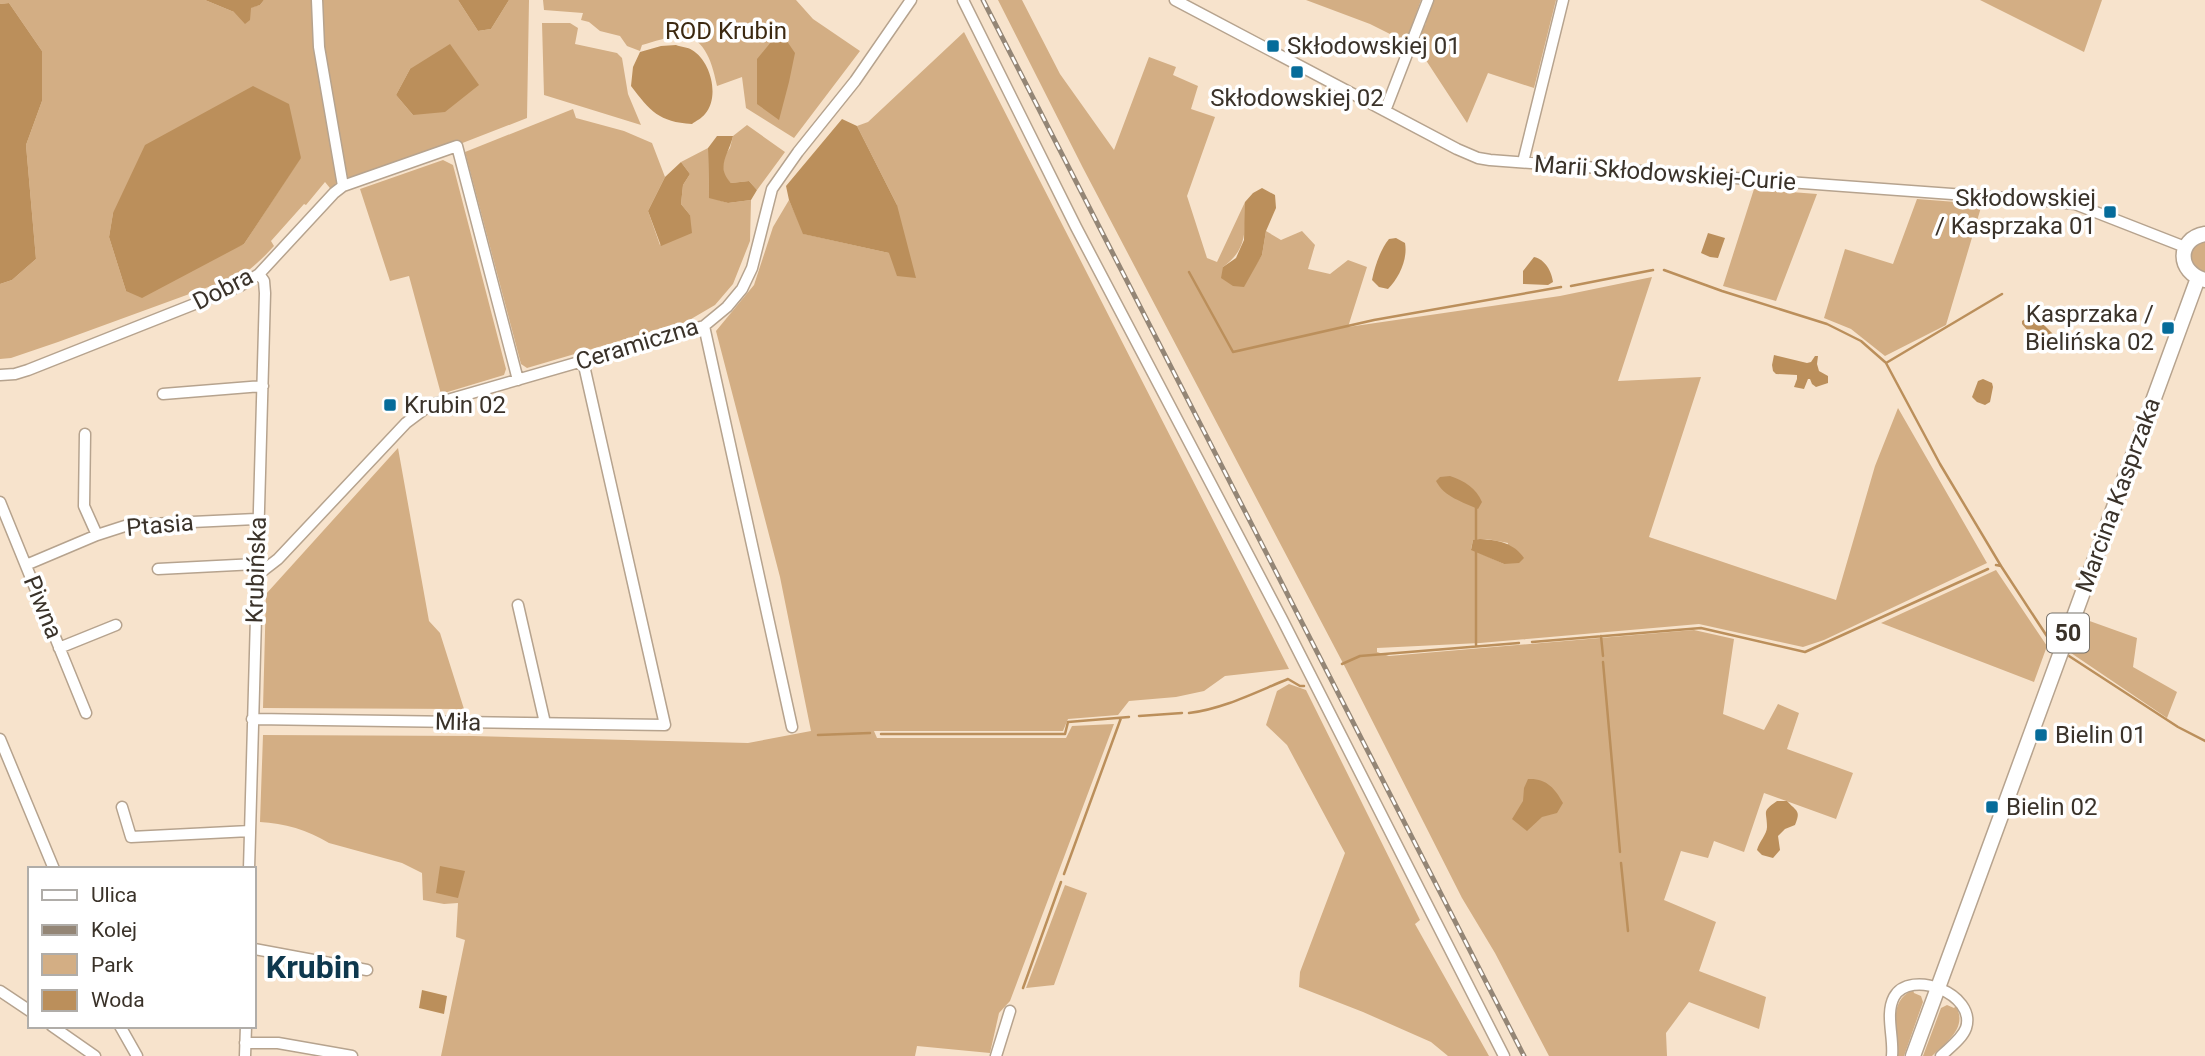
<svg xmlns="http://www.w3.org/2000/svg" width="2205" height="1056" font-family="Roboto,sans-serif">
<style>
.green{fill:#d3ae84;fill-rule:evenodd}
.water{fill:#bb8f5b}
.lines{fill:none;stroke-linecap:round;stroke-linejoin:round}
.stream{stroke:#bb8f5b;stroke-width:2.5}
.minor-casing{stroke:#b6a38e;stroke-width:13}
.major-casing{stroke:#b6a38e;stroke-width:17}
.minor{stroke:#fff;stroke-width:10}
.major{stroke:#fff;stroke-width:14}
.rail-casing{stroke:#948676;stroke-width:5}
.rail{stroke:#fff;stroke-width:2.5;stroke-dasharray:8;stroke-linecap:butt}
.poi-dot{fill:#066c9a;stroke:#fff;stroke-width:2.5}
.labels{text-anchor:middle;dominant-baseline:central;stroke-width:7;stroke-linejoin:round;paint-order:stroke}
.shield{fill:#fff;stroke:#757069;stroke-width:2}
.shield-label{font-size:23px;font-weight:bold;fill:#3a3229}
.park-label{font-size:24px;fill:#3c2911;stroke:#fff}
.poi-label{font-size:24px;fill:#3a3229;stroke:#fff;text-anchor:start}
.street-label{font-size:24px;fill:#3a3229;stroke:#fff}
.district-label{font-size:32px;font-weight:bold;fill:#0e384e;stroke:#fff}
</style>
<rect width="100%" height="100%" fill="#f7e3cc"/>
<path class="green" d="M0,0H205L234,12L260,5L264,0H458L478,31L491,29L509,0H529L527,118L334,193L325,182L306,205L304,204L271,241L274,246C257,265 240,279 217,290L214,285L58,342L11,358L0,359V284L12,280L36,259L26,145L42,101V51L9,3L0,4ZM410,69L413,115L396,95ZM301,157L244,244L126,291L109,237L113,213Z
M543,0H796L813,19L860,51L794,138L746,108L742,77L717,86C713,67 706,36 681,36C668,36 654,42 642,45L640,51L627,46L620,36L600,31L589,22L581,20L583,13L544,10Z
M998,0H1022L1060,74L1114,150L1149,57L1176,67L1173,75L1198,86L1191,109L1215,117L1187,196L1207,258L1217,262L1245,202C1245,230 1248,249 1223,267L1253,269L1262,255L1266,231L1281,240L1302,231L1315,245L1308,269L1330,274L1348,260L1367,267L1348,327L1560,296L1652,277L1618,381L1701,377L1649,537L1836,600L1875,466L1898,408L1987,563L1824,640L1803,647L1699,624L1480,643L1377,648V652L1389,656L1694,630L1734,639L1723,714L1764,730L1778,704L1799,713L1787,749L1853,773L1836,819L1764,793L1744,852L1714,841L1708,858L1681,851L1664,900L1716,922L1699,971L1766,997L1759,1029L1689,1002L1666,1033L1667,1056H1549L1495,953L1462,898L1345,667L1083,168ZM1487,539L1508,543L1504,564L1471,549L1473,540Z
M1306,0H1421L1406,42L1370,24Z
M1432,0H1556L1534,88L1488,73L1467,123L1418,48L1414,46L1422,26L1426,24V15Z
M1980,0H2102L2084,52Z
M542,23H570L578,28L575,44L617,53L622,58L628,94L641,125L544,95Z
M964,32L1289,669L1225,676L1204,691L1176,697L1129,701L1118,715L1068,719L1063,731H874L877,738H1066L1072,726L1114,724L1010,1001L999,1013L990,1053L917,1046L915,1056H441L465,940L456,937L458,903L444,904L423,900L422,873L402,863L329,843C308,830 284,823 260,822L263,735L473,736L748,743L811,731L780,577L716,331L754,285L773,227L789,200L804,234L889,253L897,205L857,126L868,122Z
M573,109L576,118L624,131L652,143L665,177L648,211L660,245L690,215L681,204L683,185L690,174L681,162L708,148L709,197L728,203L751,200L750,241L733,284L715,305L686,322L654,330L653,331L527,368L521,364L465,152Z
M747,125L785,152L757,190L749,181L731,183L724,176L722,159L730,148L733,136Z
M443,160L453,165L506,369L504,375L441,394L409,276L390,281L360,189Z
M1754,189L1817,194L1776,301L1723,286Z
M1917,199L1982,204L1946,325L1885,356L1851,329L1824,318L1845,249L1893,264Z
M2205,240V273H2202L2191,263C2190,250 2193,245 2205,240Z
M398,448L429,621L440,633L464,709L263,708L266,594Z
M1996,570L2047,646L2034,682L1881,623Z
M2084,619L2137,638L2133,667L2177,692L2167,718L2071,653Z
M1289,684L1306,690L1420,920L1415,924L1489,1056H1448L1431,1042L1363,1012L1299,987L1300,972L1345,853L1287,745L1266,725L1277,691Z
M1065,885L1087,893L1054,985L1026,988Z
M1913,990L1914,993L1921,996L1923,1002L1904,1056H1897C1897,1033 1887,1001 1913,990Z
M1947,1005L1954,1008L1956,1006C1968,1028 1946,1042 1932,1056H1923L1941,1008Z"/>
<path class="water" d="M205,0H264L260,5L251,8L250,20L245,24L234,12Z
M458,0H509L491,29L478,31Z
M9,3L42,51V101L26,145L36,259L12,280L0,284V4Z
M780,31L795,53L789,82L779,120L757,104V59Z
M450,44L479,85L445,112L413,115L396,95L410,69Z
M676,45C681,47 688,47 692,50C711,61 720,97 705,114C702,118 696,121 692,124C659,122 650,111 631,86L633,67L640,52L661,46Z
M253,86L289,104L301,158L244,244L142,298L126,291L109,237L113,213L145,145Z
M842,119L857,126L897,205L916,278L897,276L889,253L803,234L789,200L786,186Z
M717,136H733C729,154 715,167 731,183L749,181L757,190L751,200L728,203L709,198L708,148Z
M681,162L690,174L683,185L681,204L690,215L692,233L661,246L648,211L665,177Z
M1262,188L1275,195L1276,208L1266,231L1262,255L1244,287L1233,286L1221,278L1223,267L1236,258L1244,240L1245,202L1253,193Z
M1708,233L1725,238L1718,258L1710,257L1701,253Z
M1396,238L1405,243C1408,259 1399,278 1388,289L1379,287L1372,280C1375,266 1380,250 1389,239Z
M1534,257C1545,259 1552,272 1553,282L1548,285L1523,284V271Z
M2033,314L2053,334L2064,343L2058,349L2052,351L2035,339L2022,324V321Z
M1774,355L1807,363L1811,362L1815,356H1818L1817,364L1819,371L1828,376V383L1816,387L1812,384L1810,379H1808L1804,389L1794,387L1797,379V375L1776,374L1773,371L1772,365Z
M1983,379L1992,383L1993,387L1990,402L1985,405L1977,402L1972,397L1978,381Z
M1450,476C1465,481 1476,488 1482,502L1478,509C1463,502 1444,497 1436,481L1440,477Z
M1480,539C1498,540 1514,543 1524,558L1519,563L1504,564L1471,550L1473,540Z
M1528,779C1546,778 1555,788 1563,803L1557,813L1542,817L1527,831L1512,819L1523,801L1524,788Z
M1777,801H1787C1797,812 1801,810 1795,825L1785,829L1778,836L1780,850L1773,858L1762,855L1757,850C1759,842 1767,834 1767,827C1767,811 1761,812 1777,801Z
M440,866L465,871L458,898L436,893Z
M422,990L447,996L444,1014L419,1008Z"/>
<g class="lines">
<path class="stream" d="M1664,270L1722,291L1827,324L1861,341L1885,362
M1189,272L1233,352L1374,320L1561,287
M1571,286L1653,270
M1476,505V540
M1476,550V645
M1996,565L2001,566L2054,647
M2001,566L1940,464L1886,363L2002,294
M1601,636L1603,656
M1532,642L1701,628L1805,652L1988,569
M2069,656L2178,727L2205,741
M1603,662L1620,852
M1342,664L1360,656L1519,643
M1189,713C1223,709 1256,692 1288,679L1300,686H1304
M1139,716L1182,713
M881,734H1065L1068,722L1129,717
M818,735L870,733
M1621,863L1628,931
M1064,874L1121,718
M1023,988L1061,882"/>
<defs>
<path id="minor" d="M317,0L319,47L343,186
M963,0L1076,227L1282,619L1504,1056
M1175,0L1457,149L1478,158L1490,160L2048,201L2075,204L2185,247
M1385,111L1428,0
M1523,162L1563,0
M704,326L792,727
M0,375L15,374L28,370L240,286L259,274L334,193L343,186L457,146L518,380
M163,394L263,386
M85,434L84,506L97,535
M0,502L86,713
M26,565L97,535L128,525L258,519
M158,569L256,564
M256,576L278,559L406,423L430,405L704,326L727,307L742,289L752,268L772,189L798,152L855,81L911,0
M518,605L545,723
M59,648L116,625
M252,719L665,725L583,361
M0,739L54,869
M122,807L131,837L250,831
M249,869L265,293L264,281L259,274
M254,949L367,970
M0,991L30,1011
M52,1026L95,1056
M120,1026L137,1056
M245,1043H278L352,1056
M245,1056L246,1026
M996,1056L1010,1011
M1892,1056C1894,1037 1885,1014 1894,997C1910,968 1977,994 1966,1028C1962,1039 1949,1048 1941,1056"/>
<path id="major" d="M2205,234C2176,239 2177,273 2205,280
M1913,1056L2198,278"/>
</defs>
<use href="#minor" class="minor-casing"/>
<use href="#major" class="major-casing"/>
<use href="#minor" class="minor"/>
<use href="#major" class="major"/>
<defs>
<path id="rail" d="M983,0L1524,1056"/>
</defs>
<use href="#rail" class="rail-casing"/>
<use href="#rail" class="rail"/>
</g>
<g class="poi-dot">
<rect x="1266" y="39" width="14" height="14" rx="3.5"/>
<rect x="1290" y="65" width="14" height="14" rx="3.5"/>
<rect x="2103" y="205" width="14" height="14" rx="3.5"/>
<rect x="2161" y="321" width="14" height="14" rx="3.5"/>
<rect x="383" y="398" width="14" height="14" rx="3.5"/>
<rect x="2034" y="728" width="14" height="14" rx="3.5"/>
<rect x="1985" y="800" width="14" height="14" rx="3.5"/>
</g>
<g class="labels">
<rect class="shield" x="2047" y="613.5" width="42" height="39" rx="5"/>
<g class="shield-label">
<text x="2068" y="633">50</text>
</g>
<g class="park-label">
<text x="726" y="31">ROD Krubin</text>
</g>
<g class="poi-label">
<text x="1287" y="46">Skłodowskiej 01</text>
<text x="1297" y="98" text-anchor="middle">Skłodowskiej 02</text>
<text x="2096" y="198" text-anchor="end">Skłodowskiej<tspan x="2096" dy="28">/ Kasprzaka 01</tspan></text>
<text x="2154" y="314" text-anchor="end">Kasprzaka /<tspan x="2154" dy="28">Bielińska 02</tspan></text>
<text x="404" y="405">Krubin 02</text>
<text x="2055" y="735">Bielin 01</text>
<text x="2006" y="807">Bielin 02</text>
</g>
<g class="street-label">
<text transform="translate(1665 173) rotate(4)">Marii Skłodowskiej-Curie</text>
<text transform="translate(223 289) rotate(-27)">Dobra</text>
<text transform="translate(637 344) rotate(-17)">Ceramiczna</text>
<text transform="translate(2118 495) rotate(-70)">Marcina Kasprzaka</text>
<text transform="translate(160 525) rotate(-5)">Ptasia</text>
<text transform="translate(256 570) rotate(-88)">Krubińska</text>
<text transform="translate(43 607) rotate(68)">Piwna</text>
<text transform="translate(458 722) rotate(1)">Miła</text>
</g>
<g class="district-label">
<text x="313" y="967">Krubin</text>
</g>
</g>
<rect x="28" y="867" width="228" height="161" fill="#ffffff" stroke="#b0ada9" stroke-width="2"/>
<rect x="42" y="890" width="35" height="10" fill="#ffffff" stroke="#b0ada9" stroke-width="2"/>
<text x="91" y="902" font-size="21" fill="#3a3229">Ulica</text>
<rect x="42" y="925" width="35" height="10" fill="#948676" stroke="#b0ada9" stroke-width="2"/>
<text x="91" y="937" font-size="21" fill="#3a3229">Kolej</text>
<rect x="42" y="954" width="35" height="21" fill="#d3ae84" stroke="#b0ada9" stroke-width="2"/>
<text x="91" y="972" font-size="21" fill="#3a3229">Park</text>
<rect x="42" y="990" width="35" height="21" fill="#bb8f5b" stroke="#b0ada9" stroke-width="2"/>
<text x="91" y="1007" font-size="21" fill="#3a3229">Woda</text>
</svg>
